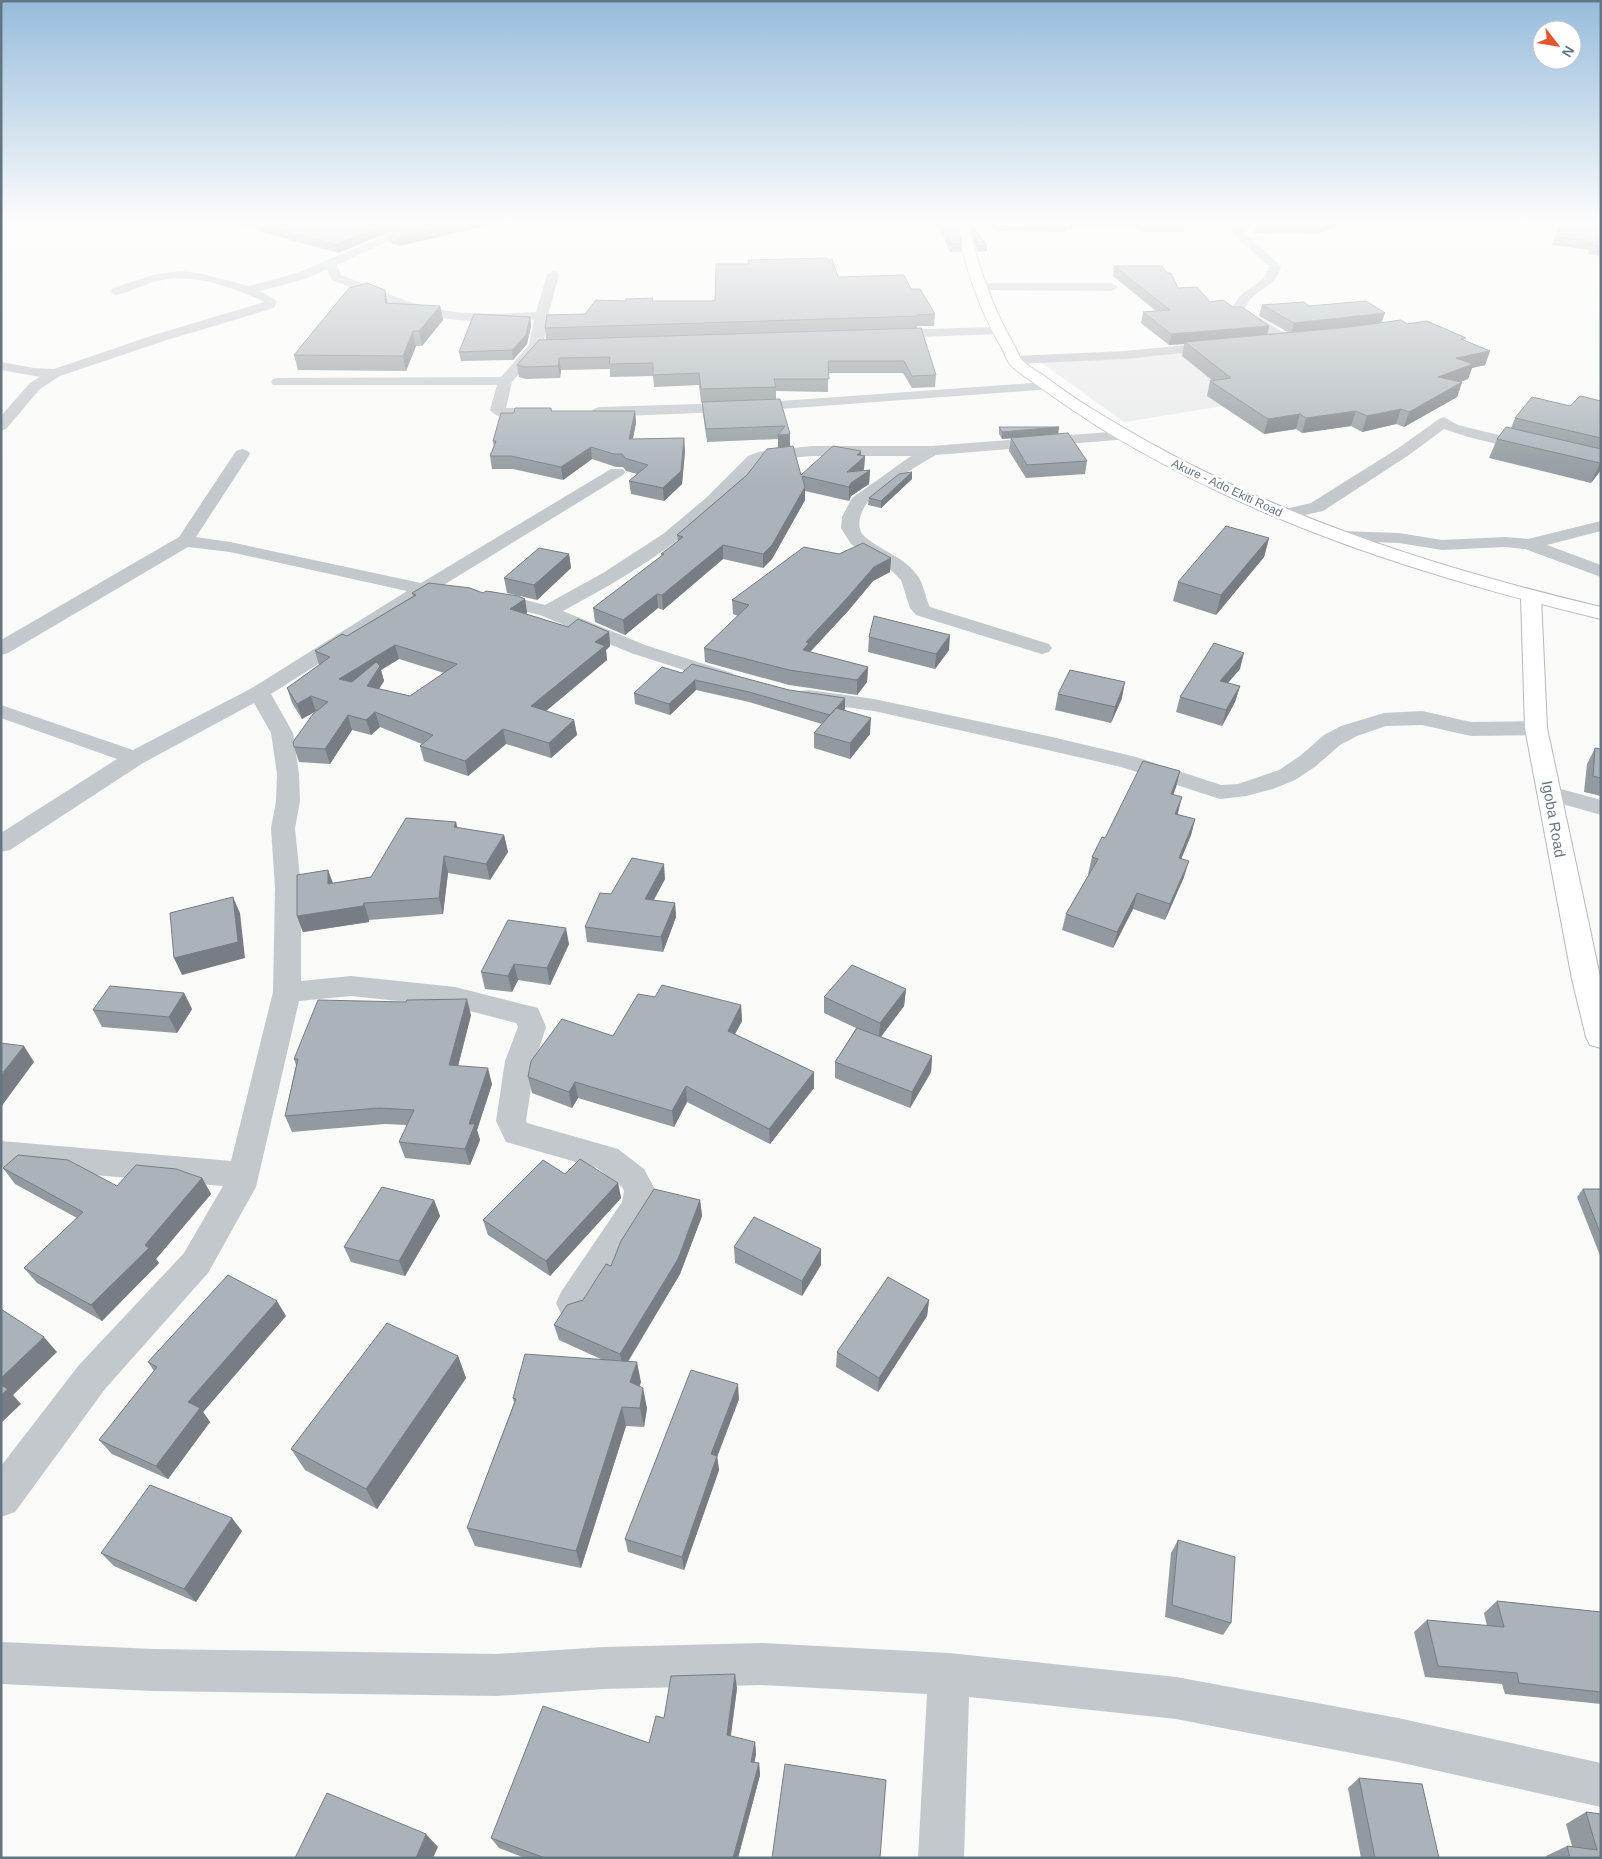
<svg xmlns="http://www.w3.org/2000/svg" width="1602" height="1859" font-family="Helvetica,sans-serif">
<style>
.built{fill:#e8e9e9}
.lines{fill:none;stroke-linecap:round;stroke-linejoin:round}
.secondary-casing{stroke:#b3babf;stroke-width:2}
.primary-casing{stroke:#b5babe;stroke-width:2}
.street{fill:#c3c8cc;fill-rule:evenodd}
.secondary{fill:#fff;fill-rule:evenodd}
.primary{fill:#fff;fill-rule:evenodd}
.wall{fill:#929a9f;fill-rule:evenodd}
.shaded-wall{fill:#777d82}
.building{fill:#aab3b9;stroke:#777d82;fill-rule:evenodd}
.labels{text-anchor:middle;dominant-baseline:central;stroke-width:5;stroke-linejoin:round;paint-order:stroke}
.far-street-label{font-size:12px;fill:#657683;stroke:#fff}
.street-label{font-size:15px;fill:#657683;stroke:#fff}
</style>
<rect width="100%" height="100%" fill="#fafaf8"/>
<path class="built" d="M1316,344L1367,383L1124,422L1039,361Z"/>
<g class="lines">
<defs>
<path id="secondary" d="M1531,591L1538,593L1541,597L1547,728L1601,981V1048L1590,1045L1586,1037L1572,979L1525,728L1521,597L1524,593Z"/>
<path id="primary" d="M956,225H968C979,268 992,307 1014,345C1017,349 1018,355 1021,359C1027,365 1036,371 1043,375C1065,392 1088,407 1112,421C1265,513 1428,566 1601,607V619C1422,576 1258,524 1100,428C1078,414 1056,399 1034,383C1026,377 1015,371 1009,363C1005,357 1004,351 1000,345C978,307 966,268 956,225Z"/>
</defs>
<use href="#secondary" class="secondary-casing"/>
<use href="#primary" class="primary-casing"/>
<path class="street" d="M411,225H427L425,227L394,238L337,265L341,275C371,286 400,301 432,308C466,316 501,314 536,312L547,275L553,271L557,272L559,275L548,316L543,346L512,382L506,408H540L545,410L548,413L545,416C531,420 500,423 490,410L497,385H273L271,382L273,379L278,378L501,377L529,345L534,320C503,321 472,323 441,318C403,311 368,294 332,280L327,269L308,278L260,291L277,301L274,308L167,340L60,376L40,389L6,429L1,431V416L30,383L40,377L1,370V362L34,368L54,369L157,334L264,302C235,288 195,273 162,280C146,283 132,291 117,295L113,294L111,291L113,288L152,275L179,271L199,273L249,286L300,272L386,234Z
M1229,225H1241L1247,235L1281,266C1275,291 1252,288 1245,309L1289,336L1291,339L1289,342H1279L1232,310C1241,284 1263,290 1269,266L1239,240Z
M1552,225H1582L1601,228V234L1558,228Z
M978,283H1112L1118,287L1112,291L974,290L972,287Z
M997,327L1002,328L1004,331L1002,334L888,338L881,334L888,330Z
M1218,342L1225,346L1223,349L1125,359L1014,364L1007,360L1014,356L1125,351Z
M1047,382L1052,383L1054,386L1052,389L767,410L599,417L594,415L591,412L594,409L599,407L767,402Z
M1444,417L1458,425L1478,430L1601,459V469L1468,437L1444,429L1409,455L1323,511L1282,520L1276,519L1273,515L1276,511L1311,503L1397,449L1439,419Z
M1122,431L1128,433L1130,436L1128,439L936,455C921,463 873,493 865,506C859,516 856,529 865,537C882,551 904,557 917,575C924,584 925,597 930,607L1049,644L1052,648L1049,652L1042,654L1035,652L916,615L910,608L901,580L890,569L851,544L841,528L842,517L852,498L911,456H812L767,460L760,462C738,484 718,507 694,527C655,560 609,586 563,611L645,645L732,673L735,677L732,681L725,683L718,681L631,653L540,615L483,601L480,597L483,593L490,591L545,605L603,573L663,534L706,498L748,456L758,452L812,446H931Z
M242,449L248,451L250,454L196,537L230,542L421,583L611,469H623L625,472L623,475L442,586L453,588L455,592L453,596L446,598L427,595L271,694L293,733L299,774L300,801L295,828L301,888V981L351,976L455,987L538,1008L546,1027L535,1061L526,1121L527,1123L618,1149L644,1169L656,1191L654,1206L585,1314L573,1319L561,1314L556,1303L561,1292L622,1202L624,1191L622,1187L597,1168L506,1142L496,1121L505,1061L518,1027L516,1023L455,1007L351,996L299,1001L256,1187L251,1196L208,1273L105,1389L15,1512L1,1517V1466L79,1365L184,1253L223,1186L1,1167V1141L231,1161L273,992L275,888L271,828L276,801L277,774L271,733L254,703L143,763L10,850L1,852V833L117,759L1,718V705L133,750L252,688L407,591L230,552L188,547L8,653L1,655V640L179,537L236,451Z
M1601,521V531L1547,545L1601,565V577L1525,549L1505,547L1442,550L1399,543L1339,541L1333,540L1330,536L1333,532L1339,531L1399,533L1442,540L1505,537L1528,539Z
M809,690L874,699L1052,737L1136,757L1221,785L1238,784L1279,770L1300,756L1324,735L1341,726L1384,713L1422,711L1471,722L1536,721L1544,723L1547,728L1544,733L1536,735L1471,736L1422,725L1386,726L1357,736L1340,745L1316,766L1295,780L1273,789L1246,796L1220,799L1121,767L1052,751L874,711L801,701L798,696L801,691Z
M1550,786L1601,800V815L1542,798L1538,793L1542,788Z
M1,1642L153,1649L496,1654L604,1647L762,1643L949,1653L1176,1677L1398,1718L1601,1763V1807L1398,1762L1176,1719L969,1697L964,1858H918L927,1694L762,1685L604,1689L496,1696L153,1691L1,1684Z"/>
<use href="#secondary" class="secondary"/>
<use href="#primary" class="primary"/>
</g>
<path class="wall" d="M238,225H406L338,253Z
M412,225L399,246L389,242L387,234Z
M938,225H957L962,243L961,252H950Z
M971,225H972L987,246V251L977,252L971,229Z
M990,225H1185L1183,232H1141L1139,229H1066V232L997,231Z
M1256,225H1336L1318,234L1254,233Z
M1590,225H1601V256L1588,254L1589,250L1552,245L1555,236Z
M748,260L838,277L911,289L935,314L934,326H917V328L936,375L935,387L912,388L903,373H828V392L776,391V399L790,434V447L801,475L861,455L865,456L864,469L863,471L870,470L869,484L851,496L849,501L805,491V500L772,559L763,568L723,559L663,610L658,608L625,635L595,622L593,608L662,556L661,554L678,541L677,535L778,448V439L707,442L703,414L702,402H701L699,385L654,387L653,376L610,377V369L561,370L560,378L526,379L519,377L517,365L546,340L545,328L585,314L653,301H712L715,300L748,264Z
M1114,266L1167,273L1178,288L1210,302L1267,334L1288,332L1259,316L1262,305L1309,306L1382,323L1407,324L1465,341L1490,351L1485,365L1472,368L1468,379L1460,382H1462L1457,397L1404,427L1396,424L1362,432L1351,426L1302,433L1296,429L1264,434L1207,396L1210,381H1213L1182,356L1184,344L1169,345L1141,323L1143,312L1156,311L1113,276Z
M388,303L440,306L443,320L422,346H416L406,371L298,370L294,355Z
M530,317L531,326L527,344L513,360L461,361L459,352Z
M1601,401V470L1591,483L1489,458L1497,439L1511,428L1515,418Z
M551,408L552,411H635L636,423L633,439L684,438L685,451L682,484L664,501L631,494L629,481L637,474L626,471L623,467H616L592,459L563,480L513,469H492L490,456L494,446L493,441L514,413Z
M999,427H1059L1058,434L1002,439L999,434Z
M1011,438L1087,461L1085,474L1026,478L1009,451Z
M912,472V479L881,508L868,505L869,498Z
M1269,538L1264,557L1216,615L1173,601L1178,582Z
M569,554L571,568L537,600L507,593L504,578Z
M839,554L891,558L890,572L873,581L848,611L810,652L868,667L867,682L857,695L789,685L705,662L704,648L738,616L733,614L732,600Z
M412,593H483L525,599L527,613L526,614L568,627L609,632L610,646L606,650L607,660L546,711L574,720L577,735L551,758L506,744L468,776L424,761L420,746L422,744L380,727L371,735L352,730L330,764L299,762L294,747L317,711H316L302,719L292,703L287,688L319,665L315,651L347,636L413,596ZM399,659L444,673L410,696L379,689L384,681L381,670Z
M869,637L949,650L935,669L868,652Z
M1240,669L1228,683L1240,686L1235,702L1222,726L1176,712L1180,697Z
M682,673L845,709L844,710L870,734L850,759L814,748V733L822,724L749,702L696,690L670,715L635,704L634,693Z
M1058,694L1122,698L1111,723L1055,710Z
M1595,748L1601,749V796L1584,792L1587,764Z
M1180,771L1176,787L1173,795L1177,814L1195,819L1191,835L1181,859L1184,877L1165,920L1133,909L1113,948L1062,930L1066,914L1089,874H1088L1092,857L1105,838Z
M458,828L504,835L508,852L490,880L448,873L443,914L369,920V922L303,932L297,916L328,870L333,883L371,877Z
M665,879L654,900L675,903L676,917L663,952L587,942L585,927L611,894Z
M569,944L550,985L518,980L512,992L485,989L481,972Z
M906,989L904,1006L881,1037L932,1056L931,1072L910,1108L835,1078V1062L856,1028L824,1013V997Z
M184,993L192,1009L177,1033L102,1027L93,1010Z
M655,997L741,1005L742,1021L735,1034L814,1072V1088L770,1144L687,1102L674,1127L578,1098L572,1108L532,1093L528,1077L613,1036Z
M471,1015L458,1066L492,1084L477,1130L480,1140L470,1165L405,1158L399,1142L407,1125L385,1124L292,1132L285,1116L296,1065L294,1059Z
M3,1168L117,1186L202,1178L211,1194L156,1259L159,1263L102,1321L37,1283L24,1268L77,1218L15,1184Z
M565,1174L618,1183L621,1198L550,1276L488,1235L483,1220Z
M1583,1189H1601V1258L1577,1197Z
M434,1200L440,1216L405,1276L351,1262L344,1247Z
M700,1200L702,1216L680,1274L628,1362L641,1382L639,1387L647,1408L644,1427L626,1426L581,1568L475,1546L467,1528L514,1403L513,1398L603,1360L559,1340L554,1325L583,1300L611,1266Z
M734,1247L821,1249V1265L802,1296L735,1263Z
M929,1300L927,1316L878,1392L836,1367L837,1352Z
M286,1316L203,1412L210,1422L168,1479L112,1454L99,1440L154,1371L148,1362Z
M458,1356L466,1378L377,1509L305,1470L291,1449Z
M739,1399L717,1456L719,1470L684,1570L628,1552L625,1539Z
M242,1531L196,1602L114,1566L101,1553Z
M1178,1540L1231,1623L1223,1635L1165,1617L1171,1553Z
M1497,1601L1601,1612V1704L1505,1694L1502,1684L1425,1677L1414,1632L1427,1620L1487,1626L1484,1613Z
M737,1688L731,1736L755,1742L756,1754L754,1763H759L760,1775L738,1858H525L499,1848L491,1838L649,1743L664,1718Z
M1359,1778L1439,1858H1361L1348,1788Z
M1586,1812L1601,1858H1546V1856L1567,1846H1572L1566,1824Z"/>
<path class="shaded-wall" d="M384,225H406L338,253L335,245Z
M453,225H491L399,246L397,238Z
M1322,225H1336L1318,234L1320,226Z
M385,290L388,305L385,303Z
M440,306L443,320L422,346L419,331Z
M1385,313L1381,324L1291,334L1294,323Z
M530,317L531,326L527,344L513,360L512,350Z
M1269,326L1267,337L1185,342L1184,344L1169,345L1171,334Z
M413,331L416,346L406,371L403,356Z
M1490,351L1485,365L1472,368L1468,379L1433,391L1438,377L1456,358Z
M559,358L561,370L560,378L558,366Z
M1462,382L1457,397L1404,427L1409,412Z
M1401,409L1396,424L1362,432L1367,416Z
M635,411L636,423L630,451L629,439Z
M1356,411L1351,426L1302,433L1306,418Z
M1300,414L1296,429L1264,434L1268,419Z
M1059,427L1058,434L1002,439V432Z
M790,434V447L778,448V435Z
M684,438L685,451L682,484L664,501L663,488Z
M591,447L592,459L563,480L561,467Z
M861,451V459L865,456L864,469L846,486L847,472L857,455Z
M1601,462L1600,471L1591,483L1600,463Z
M870,470L869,484L851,496L849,501V487L851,483Z
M912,472V479L881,508V501Z
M805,487V500L772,559L763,568V554Z
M1269,538L1264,557L1216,615L1221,595Z
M723,545V559L663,610L662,595Z
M569,554L571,568L537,600L534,585Z
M891,558L890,572L873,581L848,611L809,653L803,650L806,642L874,567Z
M657,594L658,608L625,635L623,620Z
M525,599L527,613L512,623L510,609Z
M609,632L610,646L606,650L607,660L534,721L531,706L595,642Z
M950,635L949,650L935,669L936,654Z
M395,645L399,659L381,670L384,681L371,700L344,693L339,679Z
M1244,653L1240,669L1216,696L1220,681Z
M868,667L867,682L857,695V680Z
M695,680L696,690L670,715L669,704Z
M1125,682L1122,698L1111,723L1115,707Z
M1240,686L1235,702L1222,726L1226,710Z
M311,696L316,711L302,719L297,704Z
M845,698V709L830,726L831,715Z
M375,712L380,727L371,735L366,720Z
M348,715L352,730L330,764L325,749Z
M871,718L870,734L850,759V743Z
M574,720L577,735L551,758L549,743Z
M503,729L506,744L468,776L465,761Z
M1180,771L1176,787L1167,810L1171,794Z
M1182,797L1178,813L1171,830L1175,814Z
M1195,819L1191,835L1175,874L1179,858Z
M456,822L460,838L454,827Z
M504,835L508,852L490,880L486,864Z
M444,856L448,873L443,914L439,898Z
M1189,861L1184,877L1165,920L1170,904Z
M664,864L665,879L646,913L645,899Z
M328,870L334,887L328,884Z
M1137,893L1133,909L1113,948L1117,932Z
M233,897L240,913L245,958L182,975L174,958Z
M364,903L369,920V922L303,932L297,916Z
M675,903L676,917L663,952L661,937Z
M566,928L569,944L550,985L547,968Z
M514,964L518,980L512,992L508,976Z
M906,989L904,1006L879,1039L880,1023Z
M184,993L192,1009L177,1033L169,1017Z
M467,999L471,1015L454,1082L449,1065Z
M741,1005L742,1021L728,1047V1031Z
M24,1046L34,1062L1,1107V1075Z
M932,1056L931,1072L910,1108L912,1092Z
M488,1068L492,1084L477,1130L480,1140L470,1165L465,1149L469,1124Z
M814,1072V1088L770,1144L769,1129Z
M575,1082L578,1098L572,1108L569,1092Z
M686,1086L687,1102L674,1127L672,1111Z
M202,1178L211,1194L156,1259L159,1263L102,1321L91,1305L145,1245Z
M618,1183L621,1198L550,1276L546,1261Z
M434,1200L440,1216L405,1276L399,1261Z
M700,1200L702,1216L680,1274L623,1369L620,1354Z
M821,1249V1265L802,1296V1281Z
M929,1300L927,1316L878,1392L879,1378Z
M277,1301L286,1316L203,1412L210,1422L168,1479L156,1466L188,1402Z
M44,1337L57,1352L13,1395L21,1404L1,1423V1378Z
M458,1356L466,1378L377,1509L366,1489Z
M637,1362L641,1382L634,1402L630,1382Z
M738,1384L739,1399L713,1468L711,1454Z
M643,1388L647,1408L644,1427L640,1408Z
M622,1407L626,1426L581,1568L576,1551Z
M717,1456L719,1470L684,1570L682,1557Z
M232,1518L242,1531L196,1602L184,1589Z
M735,1674L737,1688L729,1747L727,1735Z
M755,1742L756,1754L752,1774L751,1762Z
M759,1763L760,1775L738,1858H733Z
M426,1834L438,1847L433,1858H416Z"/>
<path class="building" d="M265,225H384L335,245Z
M412,225H453L397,238L387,234Z
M942,225H957L962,243L951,244Z
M972,225L987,246H978Z
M1256,225H1322L1320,226Z
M1561,225H1587L1601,227V247L1591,245L1593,242L1555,236Z
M827,258L828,260L832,259L838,277L904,275L911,289H920L935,314L917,315L918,316L545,328L547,315L585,314L596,300L626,301V299L653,298L652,301H712L715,300L716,264H749L748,260Z
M1114,266H1162L1167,273H1171L1178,288L1197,287L1210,302L1223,300L1233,307H1242L1269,326L1171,334L1143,312L1170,310Z
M367,283L385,290V303L440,306L419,331H413L403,356L294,355L349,288Z
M1366,301L1385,313L1294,323L1262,305L1304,302L1309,306Z
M474,314L530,317L526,335L512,350L459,352Z
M1401,320L1407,324L1427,321L1466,338L1461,339L1490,351L1456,358L1473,364L1438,377L1462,382L1409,412L1401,409L1367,416L1356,411L1306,418L1300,414L1268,419L1210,381L1231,378L1185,342L1350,327Z
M921,328L936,375L912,376L904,361H828L829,379H774L776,387L701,389L699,373L653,375V363L609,364L610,357L559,358L558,366L525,367L517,365L539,340Z
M1580,396L1601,401V438L1515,418L1532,397L1570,406Z
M780,399L790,434L778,435L785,426L706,429L702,402Z
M515,408H551V411H635L629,439L684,438L681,471L663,488L629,481L648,465L625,458L622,454H614L591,447L561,467L511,456H490L496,441H493L501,413H514Z
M999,427H1059L1002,432Z
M1506,427L1601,449V462L1600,463L1497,439Z
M1068,433L1087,461L1027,465L1011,438Z
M793,446L801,475L833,446L861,451L857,455L865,456L847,472L870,470L851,483L849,487L802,476L805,487L772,545L763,554L723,545L662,595L657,594L623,620L593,608L664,554H661L683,537L677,535L747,475L767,449Z
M912,472L881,501L869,498L899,474Z
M1226,526L1269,538L1221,595L1178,582Z
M863,543L891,558L874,567L848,597L806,642L809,643L803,650L868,667L857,680L789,670L704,648L749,605L732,600L804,547L839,554Z
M539,548L569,554L534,585L504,578Z
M429,583L470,588L483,593L486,591L518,596L525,599L510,609L568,627L578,619L609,632L595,642L605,646L531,706L574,720L549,743L503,729L465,761L420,746L433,735L375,712L366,720L348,715L325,749L294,747L293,742L313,714L328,702L311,696L297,704L287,688L330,657L315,651L342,634L347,636L416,595L412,593ZM395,645L457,664L410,696L367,686L380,666L376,662L352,682L339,679Z
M874,616L950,635L936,654L869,637Z
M1214,643L1244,653L1220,681L1240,686L1226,710L1180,697Z
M692,664L789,690L845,698L830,715L749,692L695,680L669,704L634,693L662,667L682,673Z
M1070,670L1125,682L1115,707L1058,694Z
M836,708L871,718L850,743L814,733Z
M1595,748L1601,749V778L1593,776Z
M1143,761L1180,771L1171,794L1182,797L1175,814L1195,819L1179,858L1189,861L1170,904L1137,893L1117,932L1066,914L1098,859L1092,857L1102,837L1105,838Z
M406,818L456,822L454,827L504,835L486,864L444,856L439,898L364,903L363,906L297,916V875L328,870V884L371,877Z
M632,858L664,864L645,899L675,903L661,937L585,927L600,893L611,894Z
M233,897L238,942L174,958L170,913Z
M508,920L566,928L547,968L514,964L508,976L481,972Z
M852,965L906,989L880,1023L824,997Z
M662,985L741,1005L728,1031L814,1072L769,1129L686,1086L672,1111L575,1082L569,1092L528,1077L531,1061L562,1019L613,1036L638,994L655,997Z
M110,986L184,993L169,1017L93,1010Z
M467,999L449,1065L488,1068L469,1124H475L465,1149L399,1142L414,1110L379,1108L285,1116L298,1059H294L318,1000L406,1002L407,1000Z
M857,1028L932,1056L912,1092L835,1062Z
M1,1043L24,1046L1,1075Z
M18,1155L68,1160L117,1186L136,1165L176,1169L202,1178L145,1245L149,1248L91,1305L24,1268L83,1212L3,1168Z
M580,1159L618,1183L546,1261L483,1220L543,1160L565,1174Z
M382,1187L434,1200L399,1261L344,1247Z
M654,1189L700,1200L678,1259L620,1354L554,1325L567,1305L583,1300L606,1264L611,1266L621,1241Z
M1583,1189H1601V1235Z
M754,1217L821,1249L802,1281L734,1247Z
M228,1275L277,1301L188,1402L200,1408L156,1466L99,1440L157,1367L148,1362Z
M888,1277L929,1300L879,1378L837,1352Z
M1,1309L44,1337L1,1378Z
M387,1323L458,1356L366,1489L291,1449Z
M525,1354L637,1362L630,1382L643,1388L640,1408L622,1407L576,1551L467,1528L516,1399L513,1398Z
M691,1370L738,1384L711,1454L717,1456L682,1557L625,1539Z
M1,1385L8,1389L1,1395Z
M150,1485L232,1518L184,1589L101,1553Z
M1178,1540L1235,1557L1231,1623L1172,1605Z
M1497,1601L1601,1612V1692L1519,1683L1517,1673L1438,1666L1427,1620L1504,1627Z
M735,1674L727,1735L755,1742L751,1762L759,1763L733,1858H545L491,1838L543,1706L649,1743L656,1716L664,1718L671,1676Z
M785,1764L886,1780L880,1858H772Z
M1359,1778L1422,1784L1439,1858H1375Z
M327,1793L426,1834L416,1858H295Z
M1586,1812L1601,1814V1858H1570L1567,1846L1597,1850Z"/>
<linearGradient id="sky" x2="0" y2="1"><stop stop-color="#96bcdc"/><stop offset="0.46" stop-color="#fdfdfc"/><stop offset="1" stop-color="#fdfdfc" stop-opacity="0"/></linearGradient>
<rect width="1602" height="485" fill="url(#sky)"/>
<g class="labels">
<g class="far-street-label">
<text transform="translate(1227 488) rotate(25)">Akure - Ado Ekiti Road</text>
</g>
<g class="street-label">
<text transform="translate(1554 819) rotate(80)">Igoba Road</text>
</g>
</g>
<rect width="1602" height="1859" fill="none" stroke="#657683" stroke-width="5"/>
<g transform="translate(1557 45) rotate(121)"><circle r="24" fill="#ffffff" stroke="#c1c8cd"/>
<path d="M0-4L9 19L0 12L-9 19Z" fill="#e4572e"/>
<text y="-8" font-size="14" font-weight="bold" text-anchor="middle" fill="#657683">N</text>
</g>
</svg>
